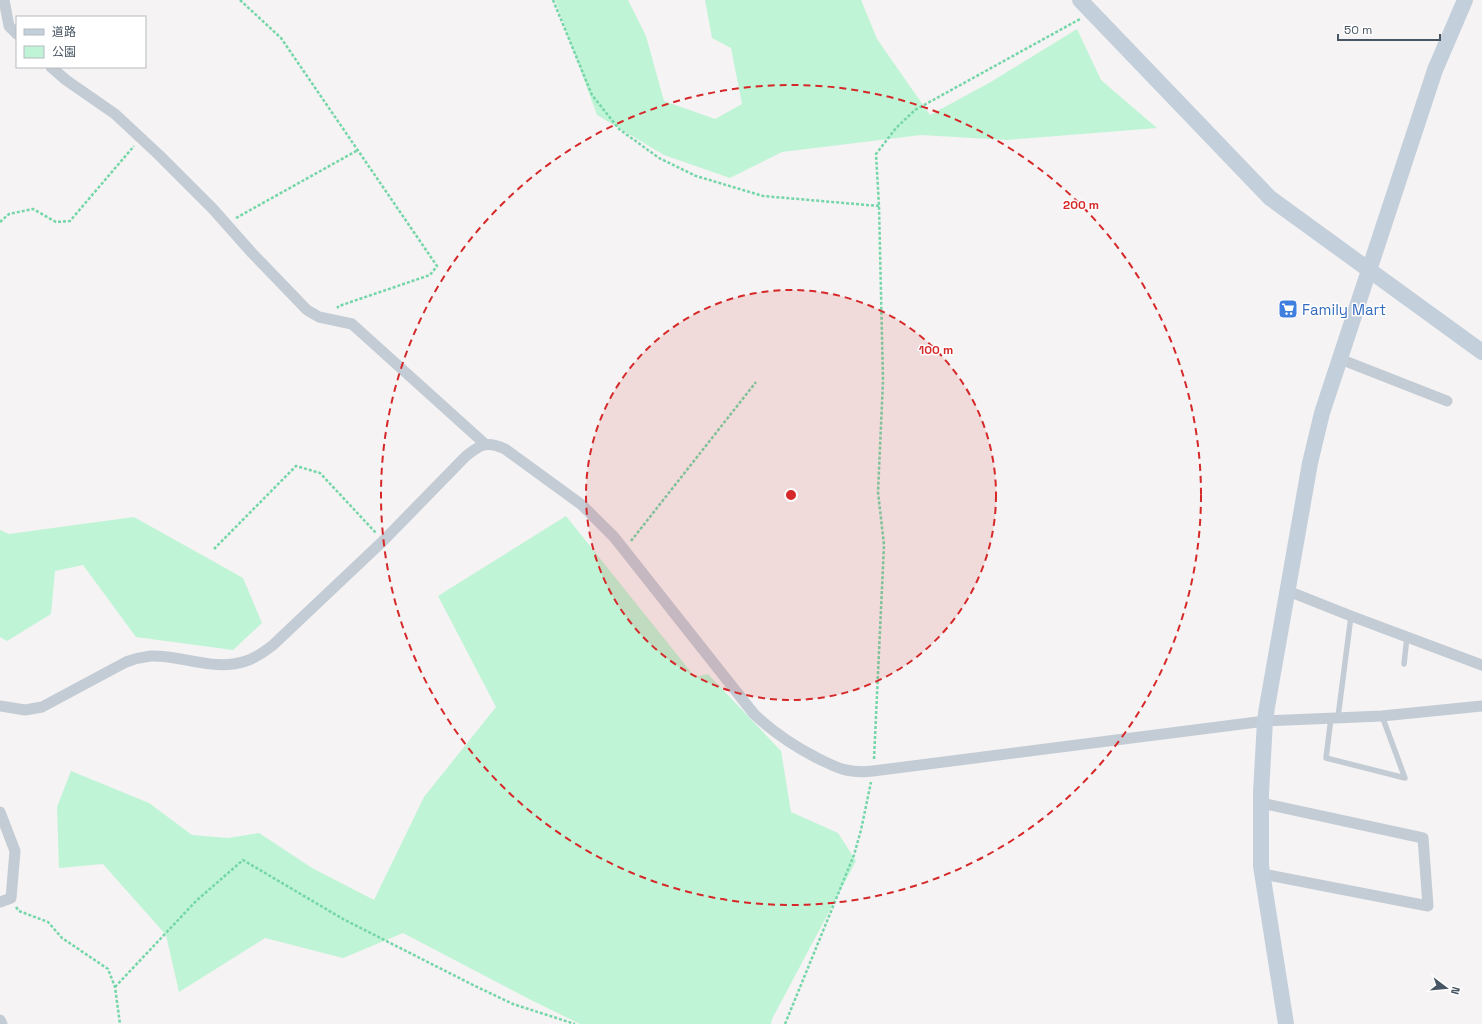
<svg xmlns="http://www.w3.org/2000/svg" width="1482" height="1024" font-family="'Space Grotesk','Noto Sans JP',sans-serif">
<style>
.green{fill:#bff4d6}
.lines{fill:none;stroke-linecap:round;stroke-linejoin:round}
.path{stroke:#74d6a9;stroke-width:2.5;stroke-dasharray:3 2;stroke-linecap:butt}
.lane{stroke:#c3ccd5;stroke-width:5.5}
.street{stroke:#c3ccd5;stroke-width:11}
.secondary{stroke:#c4cfdc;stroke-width:16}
.ring{fill:none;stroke:#d62828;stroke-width:2;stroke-dasharray:7 5}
.labels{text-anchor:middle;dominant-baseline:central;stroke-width:3;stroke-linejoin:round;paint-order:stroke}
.shop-label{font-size:15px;fill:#366cbe;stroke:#fff;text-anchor:start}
.centre{fill:#d62828;stroke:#fff;stroke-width:2}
.ring-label{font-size:12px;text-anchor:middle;font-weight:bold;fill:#d62828;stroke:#fff;stroke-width:3;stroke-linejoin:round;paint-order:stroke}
</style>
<rect width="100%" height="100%" fill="#f5f3f3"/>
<path class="green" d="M555,0H628L646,36L664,101L715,119L742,104L731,48L712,38L705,0H861L877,39L930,115L989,83L1077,29L1101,80L1157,128L1007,140L921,135L782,152L730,178L664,155L597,115Z
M566,516L695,677L708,674L781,751L791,812L838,833L856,861L772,1019L771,1024H580L531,1000L403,933L343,958L265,938L179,992L166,935L103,864L59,868L57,807L71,771L149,803L192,835L228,838L259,833L312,868L374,900L424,797L496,707L438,596Z
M134,517L243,578L262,623L233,650L136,637L83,565L55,571L51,614L7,641L0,637V530L9,534Z"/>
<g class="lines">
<path class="path" d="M240,0L281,38L437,266L430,275L339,306L337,308
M553,0L592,95L619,129L659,158L696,176L763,196L879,206
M236,218L358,150
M0,222L9,214L33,209L56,222L70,221L134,146
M631,541L756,382
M214,549L296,466L320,473L376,533
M874,759L884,545L878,492L883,381L879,206L876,154L896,128L915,110L1080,19
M16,907L19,911L48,922L62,938L108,969L115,987L120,1024
M115,987L196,901L243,860L343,919L473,985L513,1004L575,1024
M785,1024L854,855L861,830L871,782"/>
<path class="lane" d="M1404,664L1407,637
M1338,717L1351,616
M1331,718L1326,758L1405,778L1382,716"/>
<path class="street" d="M4,0L9,26L17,34
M51,67L66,80L115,114L159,155L213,209L252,253L307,310L319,317L352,324L485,444
M1340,359L1447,401
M1288,591L1351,616L1482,665
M0,706L25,710L42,707L126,662C134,659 142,657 151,656C183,655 214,672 246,661C256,658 264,652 273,645L383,541L466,456C481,444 487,441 505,449L582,505L614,537L754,714C773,732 794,746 817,758C826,762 836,768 846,770C855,772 864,772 873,771L1265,721L1382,716L1482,706
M1261,803L1423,838L1428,906L1263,874
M0,812L15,851L11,898L0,902
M0,1020L2,1024"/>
<path class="secondary" d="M1080,0L1270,198L1482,352
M1286,1024L1261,866V793L1265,721L1267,707L1310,463L1322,413L1435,70L1465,0"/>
</g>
<circle cx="791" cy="495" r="205" fill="#d62828" fill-opacity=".12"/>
<g class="ring">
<circle cx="791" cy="495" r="205"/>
<circle cx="791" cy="495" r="410"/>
</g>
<defs>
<symbol id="supermarket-square" viewBox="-11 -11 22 22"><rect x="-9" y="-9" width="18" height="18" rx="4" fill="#3f7fe0" stroke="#fff"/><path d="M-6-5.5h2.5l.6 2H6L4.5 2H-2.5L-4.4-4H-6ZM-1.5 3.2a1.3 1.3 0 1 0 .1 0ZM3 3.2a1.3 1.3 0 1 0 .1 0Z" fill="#fff"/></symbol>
</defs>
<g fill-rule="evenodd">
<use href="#supermarket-square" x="1277" y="298" width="22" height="22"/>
</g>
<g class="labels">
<g class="shop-label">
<text x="1302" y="309">Family Mart</text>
</g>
</g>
<circle cx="791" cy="495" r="6" class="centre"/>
<g class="ring-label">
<text x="1081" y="209">200 m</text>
<text x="936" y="354">100 m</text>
</g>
<rect x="16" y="16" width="130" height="52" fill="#ffffff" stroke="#b6bbc0"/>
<rect x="24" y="29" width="20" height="6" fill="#c4cfdc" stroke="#b6bbc0"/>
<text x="52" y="36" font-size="12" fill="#485562">道路</text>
<rect x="24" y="46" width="20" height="12" fill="#bff4d6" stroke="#b6bbc0"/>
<text x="52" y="56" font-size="12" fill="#485562">公園</text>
<g transform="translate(1446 988) rotate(106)" stroke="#ffffff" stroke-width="3" paint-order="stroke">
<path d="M0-3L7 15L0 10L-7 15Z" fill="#485562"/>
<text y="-6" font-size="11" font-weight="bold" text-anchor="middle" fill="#485562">N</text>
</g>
<path d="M1338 34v6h102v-6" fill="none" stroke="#485562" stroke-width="2"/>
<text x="1344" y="34" font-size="12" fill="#485562" stroke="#ffffff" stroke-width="3" paint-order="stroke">50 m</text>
</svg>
